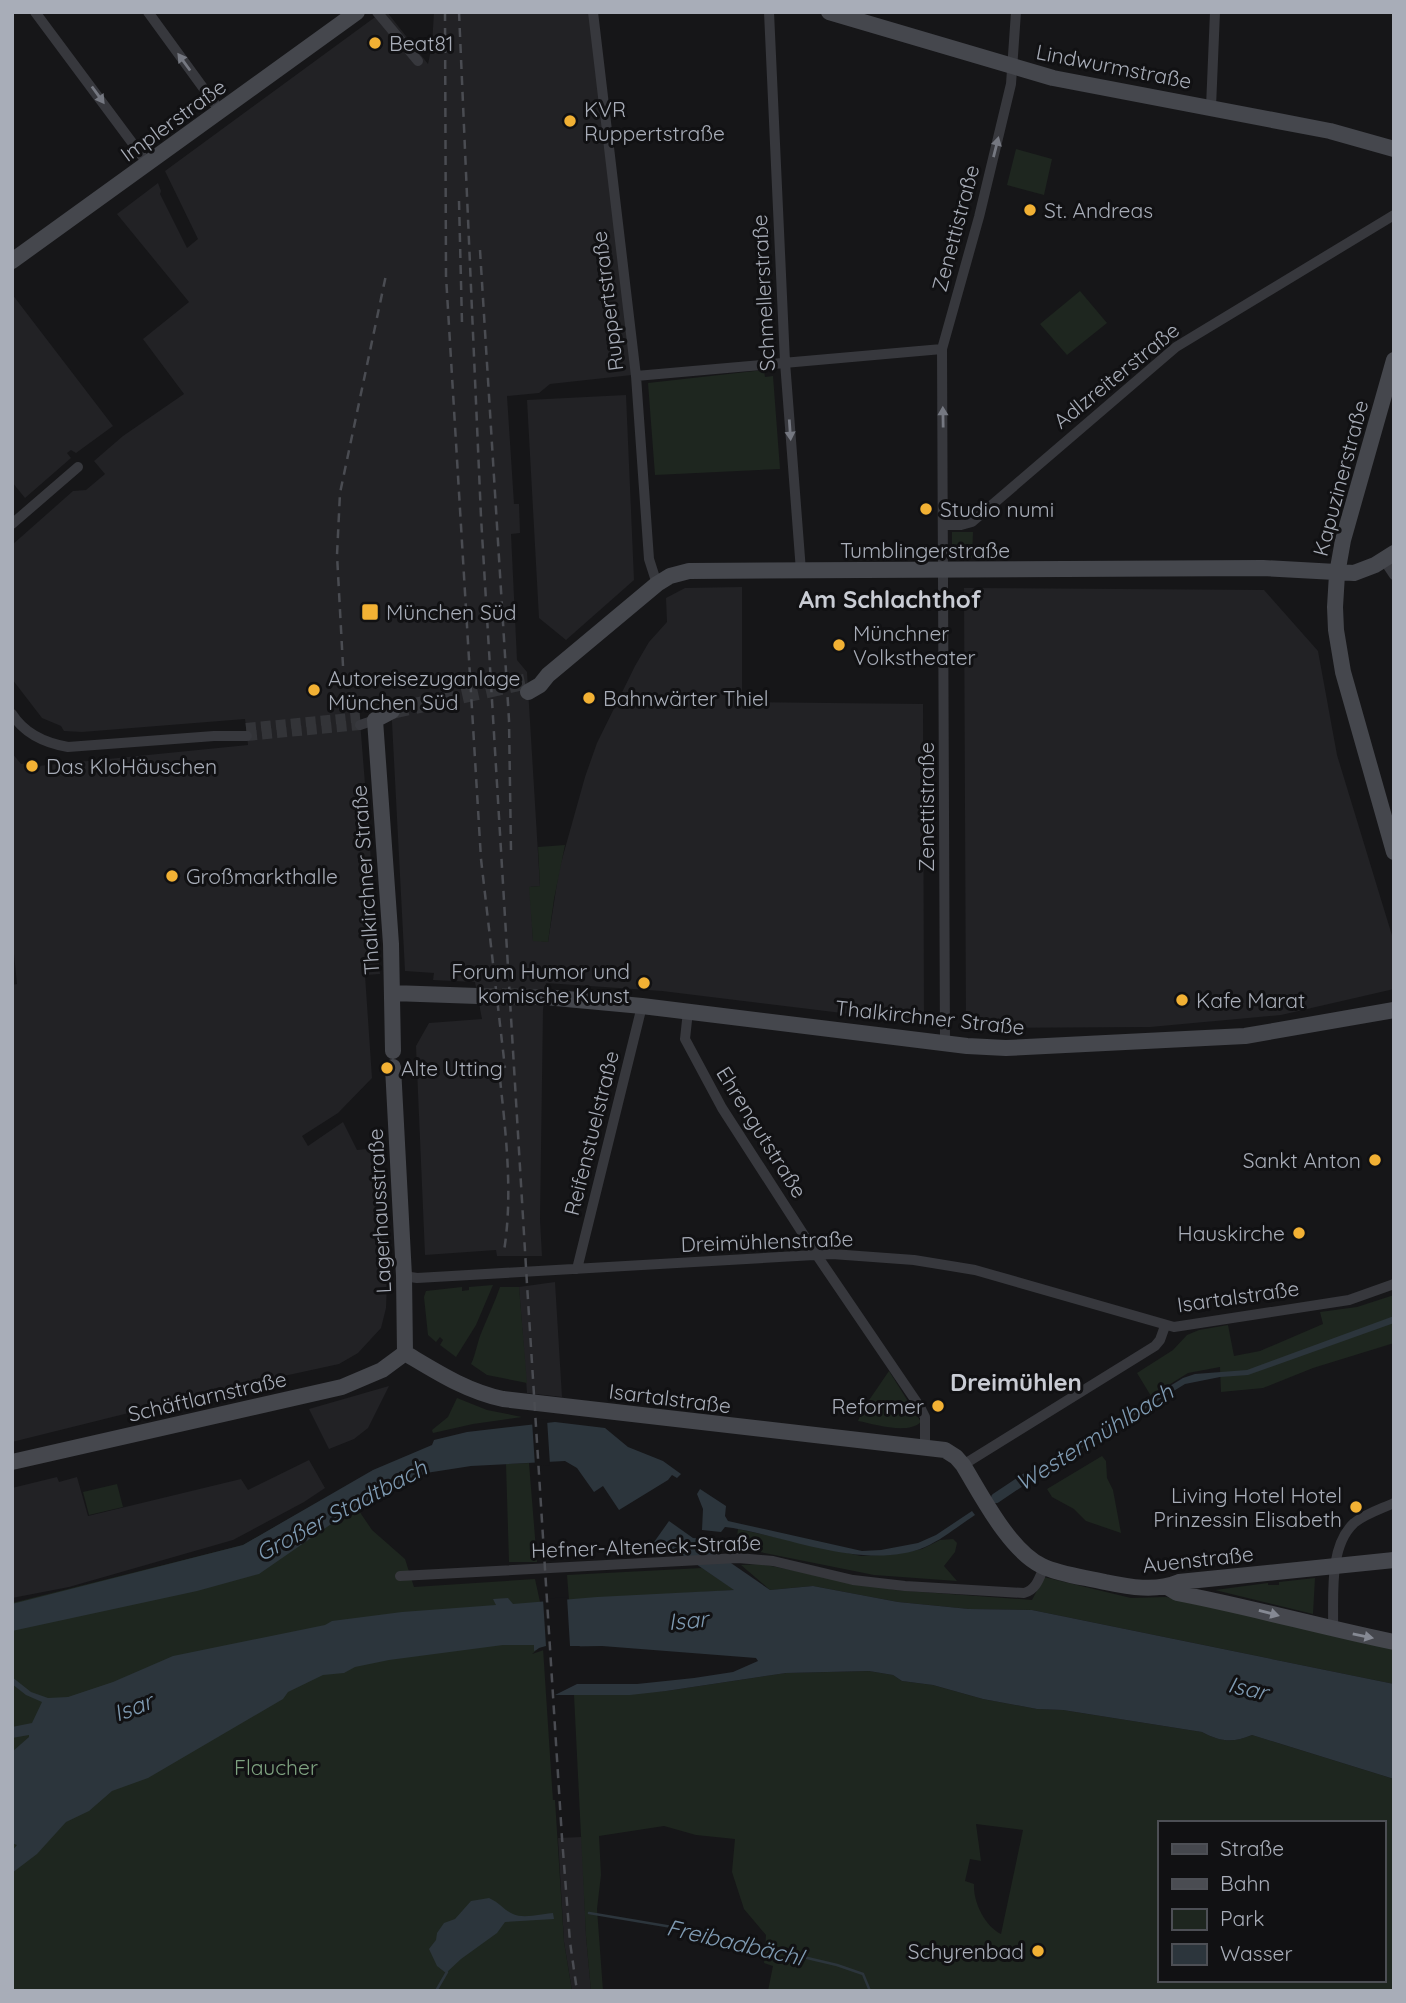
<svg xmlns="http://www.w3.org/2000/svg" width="1406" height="2003" font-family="Quicksand,sans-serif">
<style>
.built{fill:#222225}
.green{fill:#1e261f;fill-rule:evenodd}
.water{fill:#2c353c}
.pier{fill:#161618}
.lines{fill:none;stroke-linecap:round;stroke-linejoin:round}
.stream{stroke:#2c353c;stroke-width:2.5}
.canal{stroke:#2c353c;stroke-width:10}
.street-tunnel{stroke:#333438;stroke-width:10;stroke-dasharray:10 5;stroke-linecap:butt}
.secondary-tunnel{stroke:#333438;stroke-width:16;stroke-dasharray:16 8;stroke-linecap:butt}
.street{stroke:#37383d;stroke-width:10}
.secondary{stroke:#45474d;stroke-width:16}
.rail{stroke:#4a4c52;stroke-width:2.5;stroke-dasharray:9 7;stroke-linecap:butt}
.oneway{fill:#757881}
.oneway2{fill:#858993}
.poi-dot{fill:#f2b134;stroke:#111113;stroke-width:2.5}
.labels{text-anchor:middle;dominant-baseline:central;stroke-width:6;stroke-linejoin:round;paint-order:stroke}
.poi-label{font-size:21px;fill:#a8adb8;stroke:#111113;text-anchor:start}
.street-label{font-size:21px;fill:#a8adb8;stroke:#111113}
.park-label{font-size:21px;fill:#7fa381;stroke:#111113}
.water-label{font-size:23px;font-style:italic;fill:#7f9bb3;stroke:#111113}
.quarter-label{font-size:24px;font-weight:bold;fill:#c9ccd4;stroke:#111113}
</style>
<rect width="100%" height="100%" fill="#161618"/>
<path class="built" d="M382,12H387L428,64L432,45L434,12H593L632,375L550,384L539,393L507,396L514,504H519L520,533L511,534L517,660L527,672L540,886L530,887L533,940L548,942L559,870L585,777L597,743L635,666L649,642L667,622L666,598L685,588L742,587V702L923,704L924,1023L662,991L546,983L543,1010L540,1220L542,1256H497L496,1250L425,1255L416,1046L429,1023L482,1019L475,982L433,980L434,973L405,971L391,703L359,708L380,974L365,975L372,1078L338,1113L302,1136L308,1146L343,1122L357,1150L379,1148L388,1260L386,1308L381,1328L358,1353L339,1364L229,1388L12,1442V985L17,984L12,934V753L21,764L37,762L38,766L248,745L245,719L82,732L64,731L61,726L42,718L12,679V545L73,491L86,490L105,474L94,461L123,436L184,394L143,339L189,302L117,214L158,183L161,191L160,194L187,248L198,239L165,171Z
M12,294L113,426L76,453L71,450L67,453L71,458L25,498L12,482Z
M626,395L634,580L566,640L539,618L527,400Z
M964,588L1264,590L1318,651L1337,755L1394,942V989L1281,1015L1150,1027L966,1028Z
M555,1282L562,1397L527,1393L519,1287Z
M389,1386L368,1428L354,1439L329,1449L309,1409Z
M309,1460L325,1488L304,1502L233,1540L69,1587L12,1598V1488L57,1477L59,1482L77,1477L88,1516L241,1479L248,1490Z
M582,1837L586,1936L591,1991H572L564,1942L558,1838Z"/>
<path class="green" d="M1016,149L1052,159L1044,195L1007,185Z
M1080,291L1107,323L1067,355L1040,324Z
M764,370L765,377L773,376L780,469L655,475L648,383Z
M952,532H973L972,558H952Z
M565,845L554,899L548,942L533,941L529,887L540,886L538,847Z
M493,1285L476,1325L456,1357L440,1345L443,1340L440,1337L436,1342L428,1335L424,1297L426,1291L462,1287V1291L469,1290V1287Z
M500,1287H519L527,1383L487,1375L471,1364C476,1354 477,1342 482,1331C488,1316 495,1302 500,1287Z
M1394,1295V1343L1313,1368L1263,1388L1221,1392L1220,1367L1188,1373L1151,1396L1137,1373L1173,1350L1187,1335L1199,1330L1228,1325L1234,1356L1260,1351L1323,1324L1320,1312L1357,1307Z
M889,1371L921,1422C907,1435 875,1424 858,1421L863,1409Z
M457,1398L487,1410L522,1417L473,1424L433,1433L432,1430L448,1417Z
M1102,1456L1106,1461L1107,1478L1113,1490L1121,1533L1086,1521L1074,1509L1052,1497L1047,1489Z
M529,1463L537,1562H509L506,1464Z
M117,1484L123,1507L89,1515L83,1492Z
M336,1492L350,1511L357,1508L372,1530L405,1559L414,1587L535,1579L540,1602L552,1786L553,1800H555L564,1942L572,1991H12V1603L243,1545Z
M738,1529L861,1556L897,1554L922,1549L940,1540L953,1539L957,1543L955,1552L944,1566L957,1581L874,1575L755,1551L736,1545Z
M761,1564L895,1590L1032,1600L1044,1577L1131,1598L1166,1597L1201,1603L1394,1647V1684L1032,1610L969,1609L898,1602L813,1586L770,1590L741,1565Z
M702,1568L735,1590L569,1600L567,1575Z
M1315,1578L1313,1614L1215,1590L1268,1583V1585H1279V1582Z
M869,1671L893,1675L902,1681L933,1685L983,1699L1037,1709L1063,1710L1202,1732C1221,1742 1233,1743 1252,1735L1394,1779V1991H768L773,1966L764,1963L766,1935L744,1909L732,1872L735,1839L696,1835L664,1826L599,1836L601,1875L597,1909L603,1991H591L586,1936L574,1695L666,1691L786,1673ZM1159,1823H1383V1980H1159ZM976,1824L1023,1830L1001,1934C985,1926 973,1902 974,1884L965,1881L970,1859L981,1861Z"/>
<path class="water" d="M1394,1316V1323L1248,1375L1220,1377L1185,1384L1017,1488L1013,1482L1183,1378L1195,1374L1247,1370Z
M555,1422L605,1428L628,1447L663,1461L681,1474L677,1478L672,1475L668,1480L619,1510L603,1486L594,1492L577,1468L565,1461L471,1466L426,1473L350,1511L259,1574L197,1591L12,1631V1604L243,1545L373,1470L432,1445L434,1440L467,1432Z
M700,1489L726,1506L725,1516L728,1521L862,1551L881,1550L918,1543L936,1535L972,1511L975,1515C958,1526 943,1539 925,1547C868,1571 791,1538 733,1528L725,1527L721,1532L702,1530L703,1509L697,1494Z
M669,1521L693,1538L713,1540L712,1550L770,1590L813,1586L898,1602L969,1609L1032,1610L1394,1684V1779L1252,1735C1233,1743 1221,1742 1202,1732L1063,1710L1037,1709L983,1699L933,1685L902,1681L893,1675L869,1671L786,1673L666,1691L630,1695H555L577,1684H637L694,1678L733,1672L758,1661L756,1658L602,1646L543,1647L534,1651V1645H503L389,1660L355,1667L344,1673L323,1675L288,1692L283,1699L148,1778L112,1791L89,1811L66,1822L37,1854L12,1873V1851L17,1845L12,1843V1752L29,1737V1735L12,1738V1727L32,1723L42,1702L26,1695L12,1684V1677L31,1692L48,1698L68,1697L113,1682L173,1656L325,1625L332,1621L402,1612L496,1605L493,1599L508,1598L513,1604L597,1597L734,1590L677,1551L658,1550L652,1545Z
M489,1898C500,1903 505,1911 513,1914C523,1919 542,1914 553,1913L554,1919L505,1922L497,1933L461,1959L446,1973L437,1966L429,1949L436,1940L437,1933L444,1923L455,1919L471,1901Z"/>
<path class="pier" d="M547,1419L550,1465L535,1466L532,1421Z
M567,1597L570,1646H579L585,1650H544L532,1654L539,1648L546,1646L543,1599Z"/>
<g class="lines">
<path class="stream" d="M589,1913L684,1929L837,1965L863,1974L870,1991
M436,1991L447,1972
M933,1991H940"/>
<path class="canal" d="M996,1498L1026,1478"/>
<path class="street-tunnel" d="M246,728L360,717
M247,736L360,725"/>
<path class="secondary-tunnel" d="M392,711L528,681
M478,996L545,997"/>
<path class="street" d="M35,12L148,164
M148,12L220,111
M377,12L418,61
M593,12L636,376L649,559L657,584
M769,12L785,362L801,571
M1211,107L1215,12
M636,376L942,349
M12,524L78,467
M945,525H961L972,522L1176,347L1394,215
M1384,560L1394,575
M12,714C24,733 45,743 68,747L214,736H247
M360,725L375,720
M688,1011L685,1039L722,1108L818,1257L920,1407L925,1417V1446
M945,1043L942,349L979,217L1011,84L1016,12
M577,1269L642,1006
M404,1276L417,1278L832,1254L914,1260L975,1270L1174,1327L1349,1300L1394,1284
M963,1465L1155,1346L1160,1340L1165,1326
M400,1576L738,1558L773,1561L853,1580L905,1586L1024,1593C1036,1590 1039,1579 1044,1567
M1333,1630C1334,1598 1328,1547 1354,1523C1365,1514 1381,1509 1394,1503"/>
<path class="secondary" d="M829,12L1053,78L1330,131L1394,149
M12,261L357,12
M1394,360L1343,540L1337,574L1335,607L1336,630L1343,672L1394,852
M528,692L540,685L548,675L657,584L670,576L689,571L1263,568L1354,573L1375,565L1394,553
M375,720L391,944L393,1051
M375,720L392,711
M392,993L478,996
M545,997L642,1006L967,1046L1006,1048L1245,1036L1394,1010
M393,1067L404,1276L405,1353
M405,1353C437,1372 466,1391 503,1399L945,1450L956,1457L963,1465C982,1496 1009,1550 1042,1566C1061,1575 1084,1577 1105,1582C1129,1587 1156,1592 1179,1582L1394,1560
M12,1462L342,1387L382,1370L405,1353
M1167,1587L1177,1593C1250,1607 1321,1627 1394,1642"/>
<path class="rail" d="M445,12L446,276L481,859L505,1068
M459,12L481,517L527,1284L562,1838L570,1942L577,1991
M459,201L462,323
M480,250L509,720L511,851
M343,666L337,555L340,493L386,275
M500,1079C506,1135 513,1195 504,1251"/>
</g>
<defs><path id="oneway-solid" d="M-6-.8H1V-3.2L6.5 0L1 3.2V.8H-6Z" transform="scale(1.75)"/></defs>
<g class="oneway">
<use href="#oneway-solid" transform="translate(184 62) rotate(-126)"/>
<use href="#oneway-solid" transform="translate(98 95) rotate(54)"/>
<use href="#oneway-solid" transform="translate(996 147) rotate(-76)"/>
<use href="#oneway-solid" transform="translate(943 417) rotate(-91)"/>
<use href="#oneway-solid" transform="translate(790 430) rotate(86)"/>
</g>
<g class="oneway2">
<use href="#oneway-solid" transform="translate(1269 1613) rotate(15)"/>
<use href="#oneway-solid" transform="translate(1363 1636) rotate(12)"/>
</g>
<g class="poi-dot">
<circle cx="375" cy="43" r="7"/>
<circle cx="570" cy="121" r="7"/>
<circle cx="1030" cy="210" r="7"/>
<circle cx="926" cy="509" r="7"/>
<rect x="361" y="603" width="18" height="18" rx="3.5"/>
<circle cx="839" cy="645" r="7"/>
<circle cx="314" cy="690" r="7"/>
<circle cx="589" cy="698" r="7"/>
<circle cx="32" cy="766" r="7"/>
<circle cx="172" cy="876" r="7"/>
<circle cx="644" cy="983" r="7"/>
<circle cx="1182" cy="1000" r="7"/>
<circle cx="387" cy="1068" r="7"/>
<circle cx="1375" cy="1160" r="7"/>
<circle cx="1299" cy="1233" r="7"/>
<circle cx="938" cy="1406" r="7"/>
<circle cx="1356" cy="1507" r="7"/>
<circle cx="1038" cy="1951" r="7"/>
</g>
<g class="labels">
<g class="poi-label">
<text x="389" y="43">Beat81</text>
<text x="584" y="109">KVR<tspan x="584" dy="24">Ruppertstraße</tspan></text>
<text x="1044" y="210">St. Andreas</text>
<text x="940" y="509">Studio numi</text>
<text x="386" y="612">München Süd</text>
<text x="853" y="633">Münchner<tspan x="853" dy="24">Volkstheater</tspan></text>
<text x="328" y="678">Autoreisezuganlage<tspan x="328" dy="24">München Süd</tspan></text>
<text x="603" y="698">Bahnwärter Thiel</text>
<text x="46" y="766">Das KloHäuschen</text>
<text x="186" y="876">Großmarkthalle</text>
<text x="630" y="971" text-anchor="end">Forum Humor und<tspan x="630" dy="24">komische Kunst</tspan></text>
<text x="1196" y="1000">Kafe Marat</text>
<text x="401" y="1068">Alte Utting</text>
<text x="1361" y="1160" text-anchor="end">Sankt Anton</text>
<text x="1285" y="1233" text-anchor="end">Hauskirche</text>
<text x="924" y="1406" text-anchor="end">Reformer</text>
<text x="1342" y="1495" text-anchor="end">Living Hotel Hotel<tspan x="1342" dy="24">Prinzessin Elisabeth</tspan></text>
<text x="1024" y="1951" text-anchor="end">Schyrenbad</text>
</g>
<g class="street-label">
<text transform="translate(1114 66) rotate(11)">Lindwurmstraße</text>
<text transform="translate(173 120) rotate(-36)">Implerstraße</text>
<text transform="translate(955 228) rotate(-75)">Zenettistraße</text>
<text transform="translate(763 293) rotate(-93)">Schmellerstraße</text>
<text transform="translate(607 301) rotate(-97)">Ruppertstraße</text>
<text transform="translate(1116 375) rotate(-39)">Adlzreiterstraße</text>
<text transform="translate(1340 478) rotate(-75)">Kapuzinerstraße</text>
<text x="925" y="550">Tumblingerstraße</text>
<text transform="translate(926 807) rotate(-90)">Zenettistraße</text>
<text transform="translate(365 880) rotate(-94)">Thalkirchner Straße</text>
<text transform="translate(930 1017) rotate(6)">Thalkirchner Straße</text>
<text transform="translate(762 1132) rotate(58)">Ehrengutstraße</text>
<text transform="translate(591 1133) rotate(-76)">Reifenstuelstraße</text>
<text transform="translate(379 1211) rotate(-93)">Lagerhausstraße</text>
<text transform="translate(767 1241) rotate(-2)">Dreimühlenstraße</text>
<text transform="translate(1238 1296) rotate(-8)">Isartalstraße</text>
<text transform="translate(207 1396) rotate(-13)">Schäftlarnstraße</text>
<text transform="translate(670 1398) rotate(7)">Isartalstraße</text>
<text transform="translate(646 1546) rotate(-2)">Hefner-Alteneck-Straße</text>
<text transform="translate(1198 1559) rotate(-6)">Auenstraße</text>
</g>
<g class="park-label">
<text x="276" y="1767">Flaucher</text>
</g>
<g class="water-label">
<text transform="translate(1094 1437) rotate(-32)">Westermühlbach</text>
<text transform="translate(341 1510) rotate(-28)">Großer Stadtbach</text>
<text transform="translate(688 1620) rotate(-5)">Isar</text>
<text transform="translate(1248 1688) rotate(13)">Isar</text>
<text transform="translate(133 1707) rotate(-21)">Isar</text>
<text transform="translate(735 1942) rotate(13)">Freibadbächl</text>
</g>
<g class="quarter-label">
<text x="890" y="599">Am Schlachthof</text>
<text x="1016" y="1382">Dreimühlen</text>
</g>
</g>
<rect width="1406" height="2003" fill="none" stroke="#a8adb8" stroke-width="28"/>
<rect x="1158" y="1821" width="228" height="161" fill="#111113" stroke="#4d4f55" stroke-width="2"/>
<rect x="1172" y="1844" width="35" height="10" fill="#45474d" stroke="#4d4f55" stroke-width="2"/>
<text x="1220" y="1856" font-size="21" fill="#a8adb8">Straße</text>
<rect x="1172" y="1879" width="35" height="10" fill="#4a4c52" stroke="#4d4f55" stroke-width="2"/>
<text x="1220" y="1891" font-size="21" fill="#a8adb8">Bahn</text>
<rect x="1172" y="1909" width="35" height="21" fill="#1e261f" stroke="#4d4f55" stroke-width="2"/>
<text x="1220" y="1926" font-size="21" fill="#a8adb8">Park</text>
<rect x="1172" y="1944" width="35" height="21" fill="#2c353c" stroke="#4d4f55" stroke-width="2"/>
<text x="1220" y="1961" font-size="21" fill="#a8adb8">Wasser</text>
</svg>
